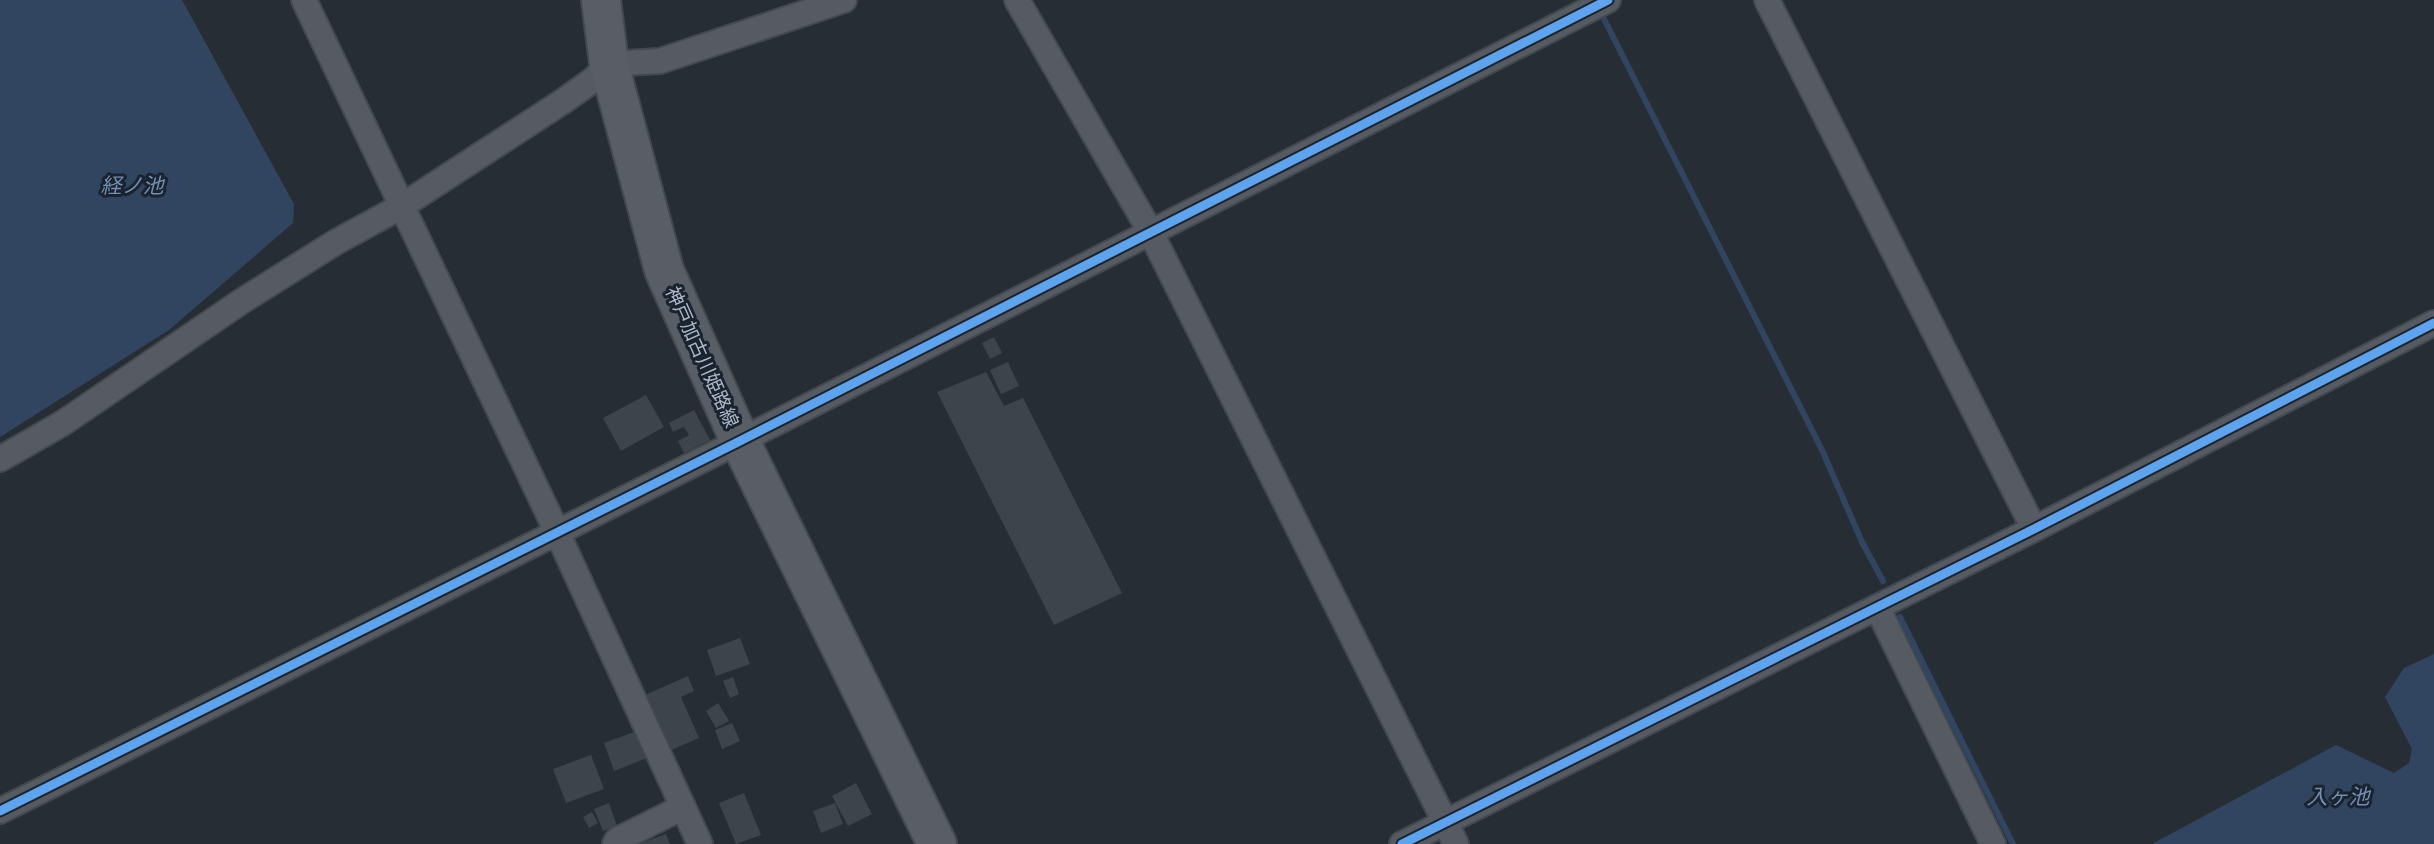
<svg xmlns="http://www.w3.org/2000/svg" width="2434" height="844" font-family="Helvetica,'Noto Sans JP',sans-serif">
<style>
.water{fill:#324560}
.lines{fill:none;stroke-linecap:round;stroke-linejoin:round}
.stream{stroke:#324560;stroke-width:6}
.building{fill:#3e444b}
.street-casing{stroke:#444950;stroke-width:28}
.primary-casing{stroke:#434952;stroke-width:42}
.street{stroke:#565b63;stroke-width:24}
.primary{stroke:#595d65;stroke-width:38}
.cycleway-casing{stroke:#1a2330;stroke-width:13}
.cycleway{stroke:#60a3ed;stroke-width:9}
.labels{text-anchor:middle;dominant-baseline:central;stroke-width:6;stroke-linejoin:round;paint-order:stroke}
.street-label{font-size:19px;fill:#afb8c7;stroke:#1a2330}
.water-label{font-size:21px;font-style:italic;fill:#758eb2;stroke:#1a2330}
</style>
<rect width="100%" height="100%" fill="#262d35"/>
<path class="water" d="M0,0H182L294,204L293,223L169,330L0,437Z
M2434,654V844H2152L2336,745L2394,773L2409,763L2412,749L2385,697L2404,668Z"/>
<g class="lines">
<path class="stream" d="M1600,11L1822,450L1862,542L1883,581
M1900,617L2013,844"/>
</g>
<path class="building" d="M994,337L1002,353L990,359L982,343Z
M1008,362L1019,386L1001,394L990,370Z
M986,372L1004,406L1023,398L1122,593L1054,625L937,392Z
M646,395L664,427L621,451L603,418Z
M694,410L710,440L684,453L678,441L689,435L684,427L673,432L669,423Z
M740,638L750,664L716,676L707,650Z
M688,676L694,691L681,697L699,738L669,751L645,695Z
M733,677L739,694L730,698L723,681Z
M718,703L729,721L716,728L706,711Z
M732,723L740,741L722,749L715,730Z
M637,731L647,758L614,771L604,743Z
M591,755L604,789L566,803L553,769Z
M856,783L872,814L848,826L832,796Z
M744,793L761,835L736,844L719,803Z
M609,803L617,826L603,831L594,809Z
M835,803L843,824L821,833L813,811Z
M592,812L598,823L589,828L583,817Z
M666,834L670,844H639Z"/>
<g class="lines">
<defs>
<path id="street" d="M304,0L557,532L700,844
M1017,0L1150,231L1456,844
M1767,0L2034,529
M0,459L63,423L242,301L336,242L402,206L562,102L593,80L609,64L660,61L844,0
M1877,607L1993,844
M0,811L740,441L1608,0
M615,844L617,840L683,807
M1402,844L2034,529L2434,323"/>
<path id="primary" d="M601,0L609,64L664,270L740,441L937,844"/>
</defs>
<use href="#street" class="street-casing"/>
<use href="#primary" class="primary-casing"/>
<use href="#street" class="street"/>
<use href="#primary" class="primary"/>
<defs>
<path id="cycleway" d="M0,811L740,441L1608,0
M1402,844L2034,529L2434,323"/>
</defs>
<use href="#cycleway" class="cycleway-casing"/>
<use href="#cycleway" class="cycleway"/>
</g>
<g class="labels">
<g class="street-label">
<text transform="translate(702 357) rotate(66)">神戸加古川姫路線</text>
</g>
<g class="water-label">
<text x="132" y="185">経ノ池</text>
<text x="2338" y="796">入ヶ池</text>
</g>
</g>
</svg>
